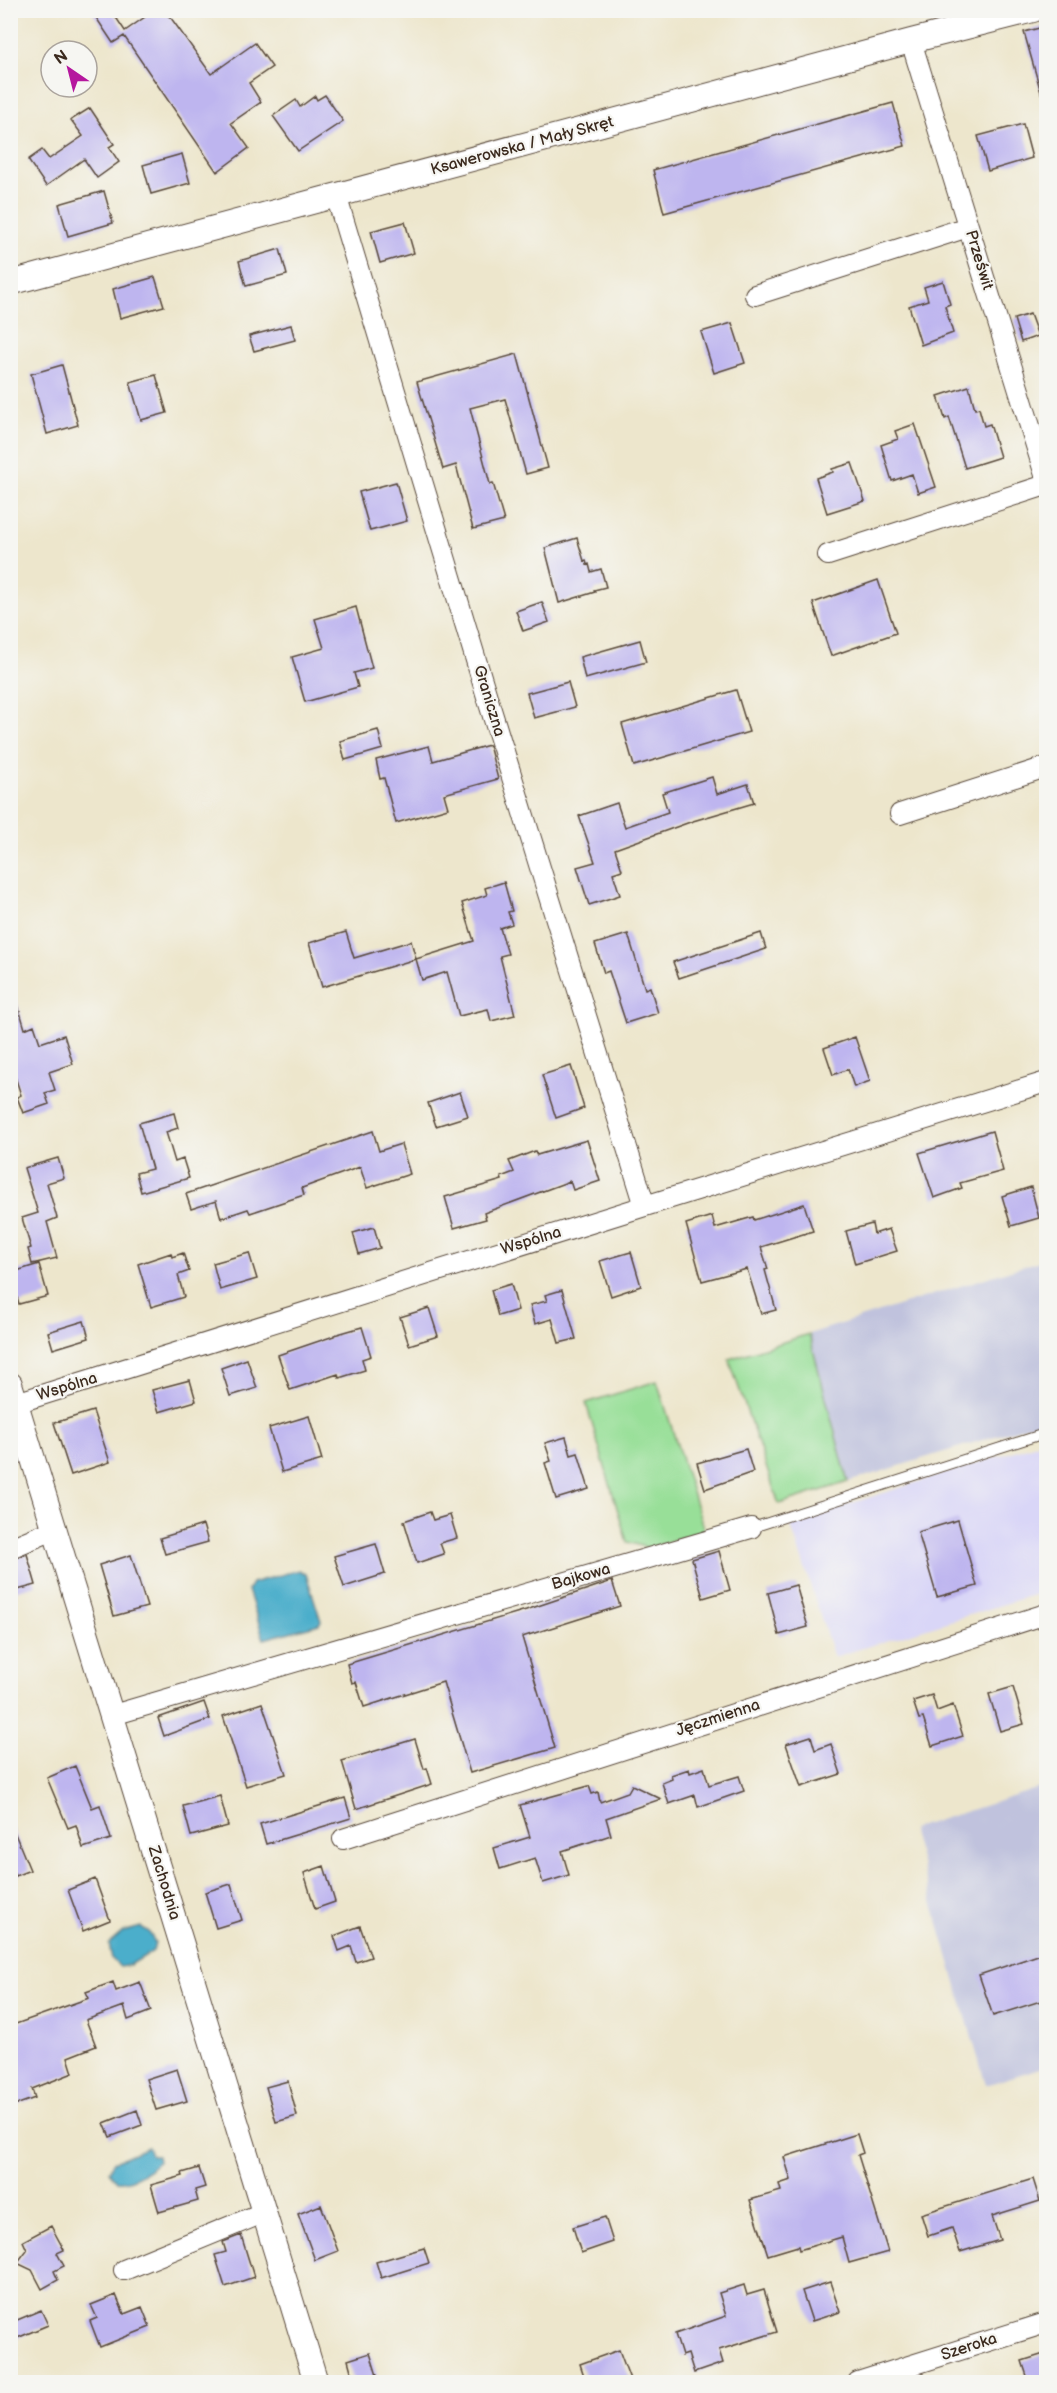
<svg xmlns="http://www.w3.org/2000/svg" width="1057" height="2393" font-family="'Balsamiq Sans',sans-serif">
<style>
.built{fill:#d9d6f7}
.industrial{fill:#c0c2dd}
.green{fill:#98df98;stroke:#6a845b;stroke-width:1.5}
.water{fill:#4caecb;stroke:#446c74;stroke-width:1.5}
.building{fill:#beb5ef}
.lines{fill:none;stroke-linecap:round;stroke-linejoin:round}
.service-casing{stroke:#564638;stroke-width:11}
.minor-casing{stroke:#564638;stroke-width:22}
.tertiary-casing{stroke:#564638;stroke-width:26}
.service{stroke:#fff;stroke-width:9}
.minor{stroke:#fff;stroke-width:20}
.tertiary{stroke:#fff;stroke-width:24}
.labels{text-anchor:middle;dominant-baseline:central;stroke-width:4.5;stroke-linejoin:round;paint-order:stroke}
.street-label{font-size:16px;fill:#3b2a1e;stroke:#f6f6f2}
</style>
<rect width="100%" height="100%" fill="#f6f6f2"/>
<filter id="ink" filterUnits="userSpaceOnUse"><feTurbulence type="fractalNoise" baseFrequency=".0167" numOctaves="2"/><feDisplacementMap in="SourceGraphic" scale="12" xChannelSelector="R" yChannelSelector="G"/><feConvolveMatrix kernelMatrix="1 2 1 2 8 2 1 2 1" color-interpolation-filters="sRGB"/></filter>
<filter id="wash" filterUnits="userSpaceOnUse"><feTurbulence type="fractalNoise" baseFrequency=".008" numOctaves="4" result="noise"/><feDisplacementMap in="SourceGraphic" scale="24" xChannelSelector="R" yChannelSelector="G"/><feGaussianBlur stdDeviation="1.35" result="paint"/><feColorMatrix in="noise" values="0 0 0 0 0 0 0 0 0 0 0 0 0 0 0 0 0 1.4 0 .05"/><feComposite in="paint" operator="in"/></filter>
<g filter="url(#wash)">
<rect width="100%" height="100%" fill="#ede6cc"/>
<path class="built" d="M1046,1441V1591L834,1657L790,1523Z"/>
<path class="industrial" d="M1046,1259V1420L848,1482L809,1334Z
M1046,1786V2066L986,2085L911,1829Z"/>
<path class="green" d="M809,1334L848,1482L779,1504L729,1359Z
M657,1381L704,1530L649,1548L627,1542L586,1403Z"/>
<path class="water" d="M299,1570L306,1574L321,1621L319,1624L264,1639L248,1590L252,1583Z
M141,1927L148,1931L155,1942L153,1951L130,1965L120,1967L112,1959L109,1944L123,1932Z
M148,2147L151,2156H157L158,2162C148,2171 131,2183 117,2181L109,2171L113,2162Z"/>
<g id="blocks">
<path class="building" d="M91,10H111L125,31L155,10H160L171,18L211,74L255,43L272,67L249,83L261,102L231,123L249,148L217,172L124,36L113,43Z
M1047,26V95L1042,96L1024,32Z
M325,95L343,121L298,151L273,116L296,100L300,107L315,96L317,100Z
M893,103L905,146L664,213L653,170Z
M90,108L114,144L109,147L119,162L97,178L84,159L46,186L28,160L42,150L49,159L83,136L71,120Z
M1023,124L1032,158L988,171L978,136Z
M182,154L190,183L151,194L143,165Z
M104,191L113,223L68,236L59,204Z
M405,222L414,253L380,263L371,231Z
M280,249L287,275L246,286L239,261Z
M155,277L164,306L120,318L113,289Z
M943,281L950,304L945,306L953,333L921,345L909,306L928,300L924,287Z
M1030,314L1038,336L1021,342L1014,319Z
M732,323L745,363L714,373L701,332Z
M291,325L295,340L254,351L249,336Z
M517,354L548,468L526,474L505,399L470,408L490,484L493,483L504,521L473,529L456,465L443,469L417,382Z
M62,365L78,425L47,434L31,374Z
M156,375L167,413L141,420L130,382Z
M969,386L975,409L979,408L984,426L990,424L1000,457L965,468L949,417L945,419L938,396Z
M915,424L936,487L918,493L912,474L892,481L881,445L898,439L895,431Z
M852,463L865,501L827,513L816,478L833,472L832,469Z
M396,482L407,521L370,531L359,492Z
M577,538L584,561L586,560L587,565L589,564L591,572L601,569L606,587L594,590L595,592L559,603L545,548Z
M878,580L896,633L831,656L813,603Z
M542,602L549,622L523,631L516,611Z
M356,607L372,668L354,673L358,687L305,702L292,657L324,648L315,619Z
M640,640L646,662L585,679L580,657Z
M568,682L575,707L534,718L527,693Z
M736,690L749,732L634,766L622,724Z
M378,730L383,749L345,760L340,741Z
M489,745L498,779L444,794L448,808L396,823L384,778L380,779L376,760L429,746L433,761Z
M712,777L717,794L748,784L754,803L693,821L615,849L622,870L613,873L620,895L589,905L577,867L595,862L579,816L617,803L625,827L668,812L662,793Z
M504,882L512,911L508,912L512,924L500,928L508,954L500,956L515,1015L491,1021L488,1009L459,1016L447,972L422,980L416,959L474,941L462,903L487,895L485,888Z
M346,932L354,958L411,941L416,959L322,987L309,943Z
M761,933L766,949L679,978L673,962Z
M628,934L645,989L650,987L658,1013L626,1023L609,971L604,973L595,944Z
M15,995L25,1029L34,1025L40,1043L64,1035L73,1064L49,1072L55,1090L45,1093L49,1104L23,1113L17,1097L21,1095L10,1061V996Z
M855,1037L870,1081L854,1087L848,1069L833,1075L824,1048Z
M571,1066L584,1108L556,1118L542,1075Z
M460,1092L468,1116L436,1126L428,1103Z
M174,1113L178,1128L166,1132L175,1162L183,1159L189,1178L141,1192L136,1173L152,1169L139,1123Z
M373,1131L379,1151L401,1144L410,1174L367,1188L360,1167L302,1188L304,1195L250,1213L248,1209L221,1218L216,1201L191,1209L186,1194Z
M992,1131L1003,1171L960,1183L962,1188L934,1198L919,1153Z
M587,1140L600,1181L573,1190L570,1181L484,1213L486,1219L454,1228L445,1197L502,1180L501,1177L514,1172L509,1161L535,1151L537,1155Z
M58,1158L64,1178L47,1183L57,1218L47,1222L57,1258L32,1264L28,1249L31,1248L22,1218L38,1213L24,1168Z
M1031,1187L1039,1218L1011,1226L1002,1196Z
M804,1204L813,1231L761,1247L768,1269L765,1270L776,1310L761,1314L747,1269L702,1281L686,1224L712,1216L715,1228L753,1217L754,1220Z
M872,1224L874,1234L889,1229L897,1251L855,1264L846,1231Z
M374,1227L380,1248L359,1254L353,1233Z
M631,1252L641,1286L611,1296L600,1261Z
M171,1253L172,1257L183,1253L189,1271L178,1275L184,1297L151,1307L138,1264Z
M249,1253L257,1279L220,1290L213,1263Z
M39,1264L48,1296L19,1304L10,1273Z
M511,1284L518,1310L498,1316L491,1290Z
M562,1290L576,1339L559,1343L552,1319L535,1324L530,1305L547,1301L545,1295Z
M429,1308L438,1336L409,1345L400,1317Z
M84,1321L89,1338L53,1349L48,1332Z
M362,1327L371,1356L362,1359L365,1370L339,1378L338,1374L290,1390L278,1355L334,1336V1335Z
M247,1359L257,1388L230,1396L221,1368Z
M190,1380L196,1401L159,1412L152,1390Z
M93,1411L110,1462L71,1475L54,1423Z
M309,1416L322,1460L282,1472L269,1428Z
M566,1437L571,1455L578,1453L589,1489L556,1499L545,1463L551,1461L545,1443Z
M746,1449L753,1472L705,1489L697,1463Z
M430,1512L433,1520L450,1515L457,1538L440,1543L444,1554L417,1563L404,1521Z
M958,1520L977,1586L937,1597L918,1532Z
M203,1525L208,1542L165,1554L160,1538Z
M376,1544L385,1574L344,1587L334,1556Z
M719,1551L730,1590L703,1598L692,1559Z
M27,1554L36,1585L10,1592V1560Z
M131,1555L147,1607L114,1616L99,1565Z
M612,1581L620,1606L522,1637L555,1748L470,1773L443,1682L364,1707L356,1682L352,1683L347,1664L526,1610Z
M796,1585L808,1627L779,1635L768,1593Z
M1013,1687L1024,1724L1000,1731L989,1694Z
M932,1695L937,1711L953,1705L963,1736L932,1746L923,1718L919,1719L913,1701Z
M204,1702L210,1719L164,1736L158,1718Z
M262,1703L286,1774L246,1786L223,1716Z
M811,1736L815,1750L831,1744L841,1774L801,1787L786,1744Z
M415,1739L424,1769L427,1768L432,1784L356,1809L342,1761Z
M75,1766L92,1808L100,1805L111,1839L83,1848L76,1825L68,1828L47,1778Z
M704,1768L709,1785L739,1776L744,1791L698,1807L695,1795L669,1804L662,1783L672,1779L671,1775L689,1769L690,1773Z
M632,1785L661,1799L606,1818L611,1835L562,1851L569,1875L543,1883L535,1858L500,1869L494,1848L530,1837L520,1805L589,1786L592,1794L598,1792L600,1802L628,1792Z
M220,1796L228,1826L191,1836L183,1806Z
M345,1798L351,1818L266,1844L260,1824Z
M11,1824L30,1870L15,1876L10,1864Z
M324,1866L335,1902L315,1909L304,1873Z
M95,1879L110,1920L83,1931L68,1890Z
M231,1884L242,1920L216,1928L205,1892Z
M360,1926L371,1957L356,1962L351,1946L339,1951L334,1936Z
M1047,1952V1999L993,2016L979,1975Z
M113,1982L116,1991L140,1982L151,2011L128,2020L124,2006L86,2020L96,2046L68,2057L73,2073L32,2089L35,2098L10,2107V2026L89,1998L86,1992Z
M177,2069L187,2101L156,2110L146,2079Z
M288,2081L297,2116L276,2122L266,2087Z
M137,2110L142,2125L110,2137L104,2123Z
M857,2134L863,2153L858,2155L888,2252L849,2263L842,2237L799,2250L798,2246L768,2255L750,2200L781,2191L779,2184L791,2180L784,2157Z
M199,2168L205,2187L195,2190L198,2201L159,2212L151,2185L183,2176L182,2173Z
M1033,2179L1040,2201L992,2216L1000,2240L960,2252L952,2228L928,2236L921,2214Z
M321,2205L338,2251L315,2260L298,2214Z
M605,2217L613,2242L581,2253L573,2227Z
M51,2226L64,2250L57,2253L64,2266L54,2271L58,2280L42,2289L32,2270L17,2263L27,2250L23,2241Z
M241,2235L254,2277L225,2287L215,2255L226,2252L223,2242Z
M424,2248L429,2263L381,2278L376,2262Z
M830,2282L840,2312L812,2321L802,2291Z
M744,2285L747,2295L764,2290L777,2332L719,2350L723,2363L694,2373L688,2354L682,2356L675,2334L726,2316L719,2293Z
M116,2295L124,2314L142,2307L150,2327L100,2347L90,2321L97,2318L91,2305Z
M41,2310L48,2325L10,2341V2323Z
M619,2350L631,2382H586L580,2364Z
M370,2353L379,2382H354L348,2360Z
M1047,2353V2382H1029L1022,2361Z"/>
</g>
</g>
<g filter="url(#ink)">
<use href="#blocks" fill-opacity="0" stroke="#564638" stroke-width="1.5"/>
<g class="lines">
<defs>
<path id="service" d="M751,1528L1046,1433"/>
<path id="minor" d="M911,41L1046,478
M336,195L488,700L645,1206
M755,295L968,227
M828,555L1046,485
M900,814L1046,767
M16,1403L645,1206L1046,1082
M10,1548L56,1529
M113,1715L751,1528
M343,1839L1046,1614
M124,2270L265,2212
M858,2382L1046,2323"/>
<path id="tertiary" d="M10,283L911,41L1033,10
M10,1384L316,2382"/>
</defs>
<use href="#service" class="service-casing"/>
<use href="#minor" class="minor-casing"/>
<use href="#tertiary" class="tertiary-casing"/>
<use href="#service" class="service"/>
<use href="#minor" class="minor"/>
<use href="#tertiary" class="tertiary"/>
</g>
</g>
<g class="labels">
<g class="street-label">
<text transform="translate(522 146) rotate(-15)">Ksawerowska / Mały Skręt</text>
<text transform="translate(979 260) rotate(73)">Prześwit</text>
<text transform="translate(489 701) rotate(73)">Graniczna</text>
<text transform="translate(531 1241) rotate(-17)">Wspólna</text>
<text transform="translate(67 1387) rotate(-17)">Wspólna</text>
<text transform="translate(581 1577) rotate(-16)">Bajkowa</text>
<text transform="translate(718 1718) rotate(-18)">Jęczmienna</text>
<text transform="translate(164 1883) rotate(73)">Zachodnia</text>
<text transform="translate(969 2347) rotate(-18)">Szeroka</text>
</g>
</g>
<rect width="1057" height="2393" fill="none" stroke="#f6f6f2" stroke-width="36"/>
<g transform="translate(69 69) rotate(325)"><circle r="28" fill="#f6f6f2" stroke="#aba49d" stroke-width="1.5"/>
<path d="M0-4.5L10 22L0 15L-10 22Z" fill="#b5179e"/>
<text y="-9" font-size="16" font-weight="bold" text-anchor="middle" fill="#3b2a1e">N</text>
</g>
</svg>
